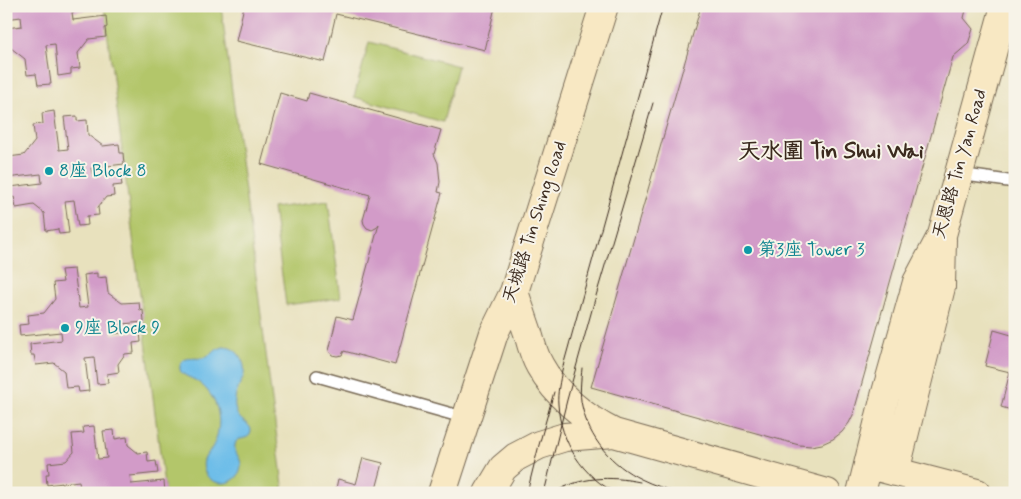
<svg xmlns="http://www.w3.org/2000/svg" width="1021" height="499" font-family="Mynerve,'LXGW WenKai TC',sans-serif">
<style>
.green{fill:#b3c66a;stroke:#777844}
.water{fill:#6ebee9;stroke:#547484}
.building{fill:#d29bc8}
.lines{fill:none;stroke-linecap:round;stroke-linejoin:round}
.lane-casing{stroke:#786a56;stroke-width:14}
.secondary-casing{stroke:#786a56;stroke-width:30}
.lane{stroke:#fff;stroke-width:11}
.secondary{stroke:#f8e8c3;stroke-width:28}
.tram{stroke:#3b2a1e;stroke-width:1}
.culture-dot{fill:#0f9aa8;stroke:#f7f3e8;stroke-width:2}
.labels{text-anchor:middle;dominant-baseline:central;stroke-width:4;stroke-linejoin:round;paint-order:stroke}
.street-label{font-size:18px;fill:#3b2a1e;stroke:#f7f3e8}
.culture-label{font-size:18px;fill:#0d838f;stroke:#f7f3e8;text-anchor:start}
.district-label{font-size:22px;font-weight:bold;fill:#3b2a1e;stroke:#f7f3e8}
</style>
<rect width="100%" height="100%" fill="#f7f3e8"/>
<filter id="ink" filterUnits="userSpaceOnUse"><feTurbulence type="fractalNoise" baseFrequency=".02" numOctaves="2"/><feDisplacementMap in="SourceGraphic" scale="10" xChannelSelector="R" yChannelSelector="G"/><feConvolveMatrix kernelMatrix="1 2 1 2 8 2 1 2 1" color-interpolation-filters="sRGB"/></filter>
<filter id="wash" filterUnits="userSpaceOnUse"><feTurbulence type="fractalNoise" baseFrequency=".0096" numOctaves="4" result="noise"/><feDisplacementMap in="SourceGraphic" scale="20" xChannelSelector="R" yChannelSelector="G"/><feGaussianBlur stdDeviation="1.12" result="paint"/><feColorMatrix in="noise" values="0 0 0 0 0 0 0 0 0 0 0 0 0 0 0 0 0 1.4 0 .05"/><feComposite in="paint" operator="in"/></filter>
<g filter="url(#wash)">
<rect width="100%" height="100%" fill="#e8e1bd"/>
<path class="green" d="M104,6H221L284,493H165Z
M369,42L458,66L443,122L354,97Z
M328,201L341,298L286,305L273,208Z"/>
<path class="water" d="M223,347C232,347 237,351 241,358C251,377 236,383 235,401C234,407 236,414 240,418C244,423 252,425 251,432C249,442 236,435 235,445C233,453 242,458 241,466C240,487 210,489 204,470C201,458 208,455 213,446C218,436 220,425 218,413C216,400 207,387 195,380C191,378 185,376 182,373C178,369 180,363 184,360C190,357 197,359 203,358C211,355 215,349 223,347Z"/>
<g id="blocks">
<path class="building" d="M6,6H100V8L72,12L73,20L106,16L107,27L105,28L106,37L89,39L78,53L80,68L71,69V74L58,76L55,44L46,45L51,84L38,85L36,74L27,75L25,59L11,48L6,49V28L22,26L21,17L6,19Z
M244,6H494L495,7L485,50L336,14L325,62L236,41Z
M701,6H967L964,18L973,29L968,44L953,57L853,415L849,423L842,432L833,439L822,444L811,446L799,445L591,387Z
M280,93L307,101L309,93L441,130L434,154L438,163L439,172L440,182L438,192L442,193L395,365L344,351L342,355L337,356L332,355L329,351L337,316L353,320L379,224L376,228L372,230L367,228L364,224L363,220L370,195L261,164Z
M54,111L59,150L68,149L64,117L77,116V121L87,120L88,135L103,146L119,144L120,153H123L124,164L91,168L93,177L120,173L122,185L113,186L114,196L106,197L98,207L99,215L87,216L88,225L78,226L74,200L65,201L69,233L59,234L58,229L46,231L44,213L34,205L16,208L14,197L11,198L10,187L42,183L41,174L6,178V167H9L8,157L24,155L35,141L33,125L43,124L42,113Z
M74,269L79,308L88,307L84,275L97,273V278L106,277L108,293L122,303L139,302L140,311L143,310L144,322L111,325L112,334L140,331L141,342L133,343L134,353L125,354L118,364L119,372L107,374L108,383L97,384L94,357L85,358L89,391L79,392L78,387L66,388L64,371L54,363L36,365L34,355H31L30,344L62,340L61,332L20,336L19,325L29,324L28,315L44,313L55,299L53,283L63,282L61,270Z
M994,330L1015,336V411L1001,407L1010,372L985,366Z
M94,426L98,459L107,458L103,431L114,430L115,439L127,437L128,445L138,453L147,452L148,462L156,461L158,473L130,476L131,484L164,481L165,492L68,493V491L80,490L79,481L47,485L46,474H49L48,463L66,461L74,452L72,434L84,433L83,427Z
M363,458L383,463L375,493H335L338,479L356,484Z"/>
</g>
</g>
<g filter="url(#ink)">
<use href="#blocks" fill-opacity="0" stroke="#786a56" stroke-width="1"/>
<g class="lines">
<defs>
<path id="lane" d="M959,174L1015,182
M317,376L466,418"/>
<path id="secondary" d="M514,292C519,306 523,319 528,333C531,344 534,356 540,366C556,395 584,418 614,433L827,493
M877,467L977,493
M895,472L941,287L942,239
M442,493L494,333L514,292L604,6
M488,493L503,468L516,457L539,445L565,437L614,433
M861,493L885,396L917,282L942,235L1005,6"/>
</defs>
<use href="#lane" class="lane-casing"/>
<use href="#secondary" class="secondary-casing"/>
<use href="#lane" class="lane"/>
<use href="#secondary" class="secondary"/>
<path class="tram" d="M582,368C581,380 579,394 582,406C589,439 612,465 641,479C653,485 666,489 678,493
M527,493L539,445L554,392
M544,493L567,400L593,306L653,103
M554,493C580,476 610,476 640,482
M617,493C583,478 560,441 558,404C557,393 560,381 562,370L663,6"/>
</g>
</g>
<g class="culture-dot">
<circle cx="49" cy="171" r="5"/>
<circle cx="748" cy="250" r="5"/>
<circle cx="65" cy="328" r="5"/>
</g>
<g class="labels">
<g class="street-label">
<text transform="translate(960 164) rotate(-74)">天恩路 Tin Yan Road</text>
<text transform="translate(535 222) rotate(-72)">天城路 Tin Shing Road</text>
</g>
<g class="culture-label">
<text x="59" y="171">8座 Block 8</text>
<text x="758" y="250">第3座 Tower 3</text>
<text x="75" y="328">9座 Block 9</text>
</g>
<g class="district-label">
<text x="831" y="152">天水圍 Tin Shui Wai</text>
</g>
</g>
<rect width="1021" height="499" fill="none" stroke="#f7f3e8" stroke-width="25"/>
</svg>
